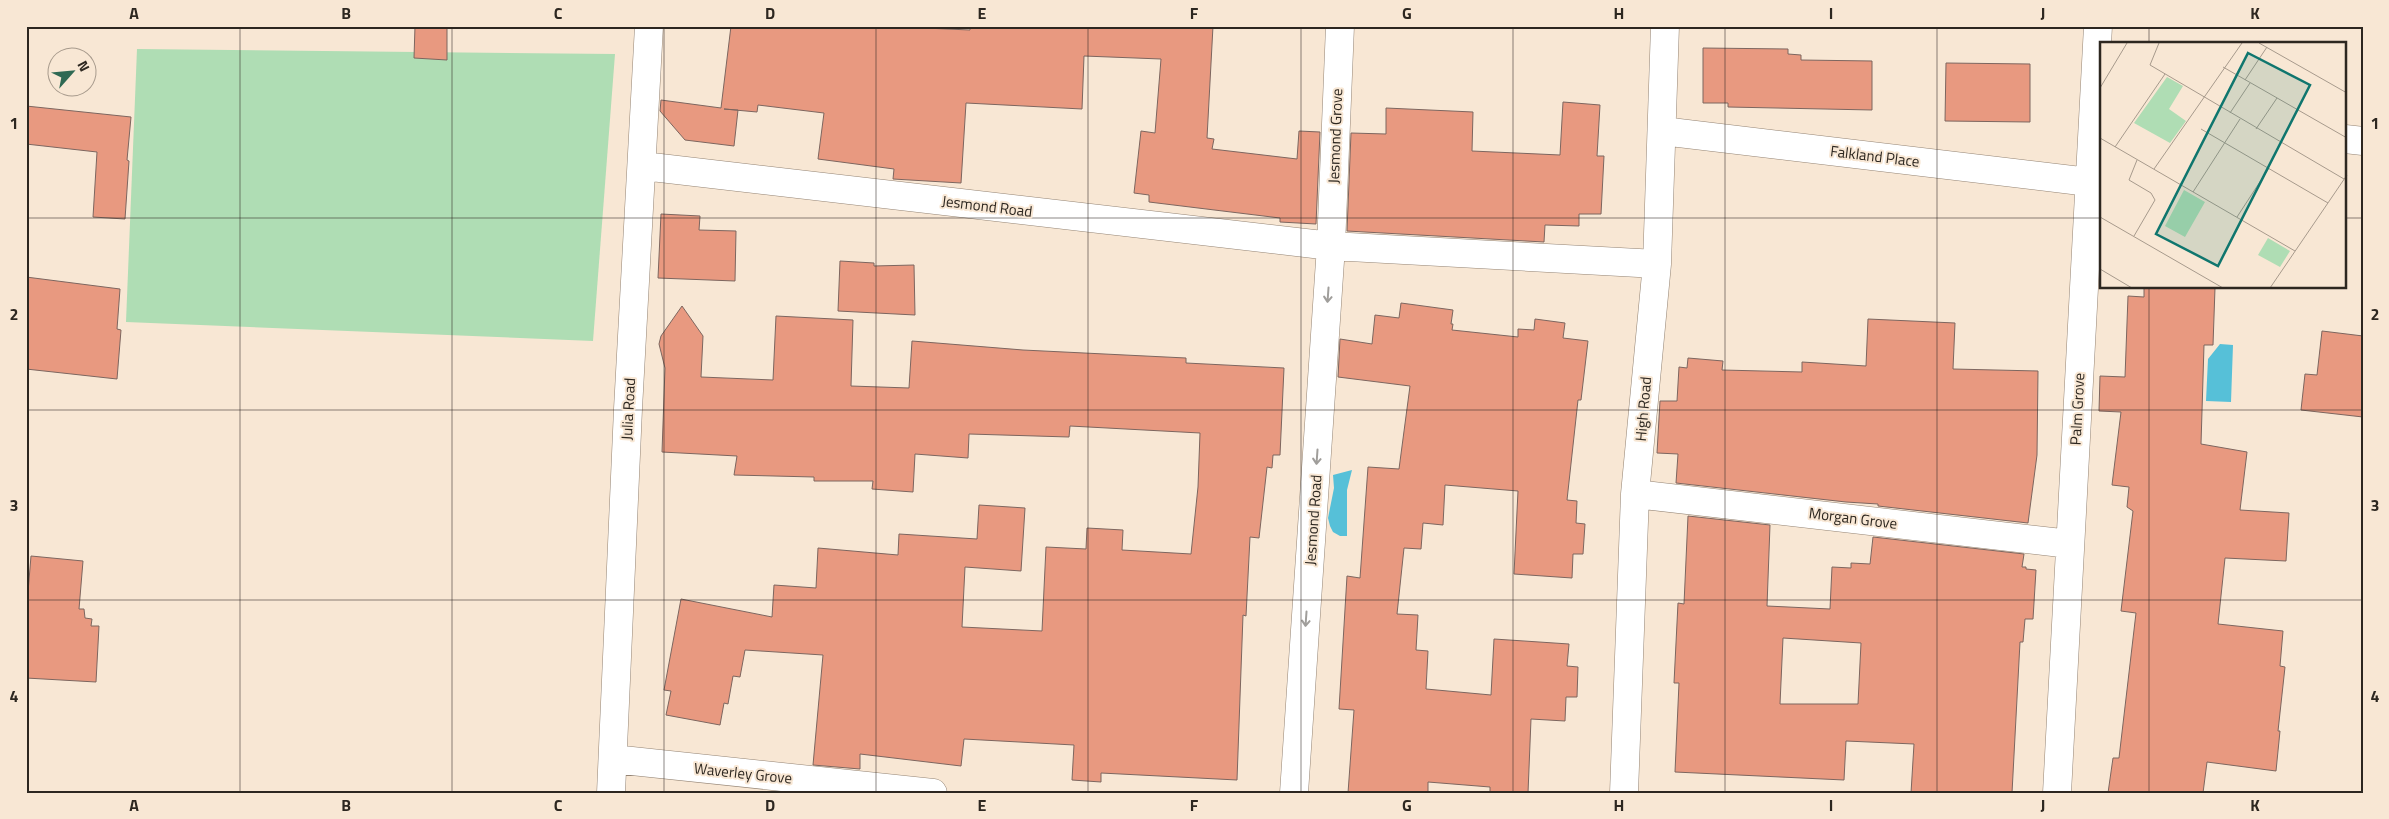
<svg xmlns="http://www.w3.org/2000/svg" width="2389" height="819" font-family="'Titillium Web',sans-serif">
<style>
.green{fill:#afddb4}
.water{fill:#56c0d8}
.building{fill:#e89980;stroke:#7d665f;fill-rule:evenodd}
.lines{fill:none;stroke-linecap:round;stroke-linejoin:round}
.minor-casing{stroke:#948474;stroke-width:29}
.minor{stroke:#fff;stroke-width:28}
.oneway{stroke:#a09e9b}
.grid{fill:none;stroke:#2d2720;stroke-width:1;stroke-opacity:0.55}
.labels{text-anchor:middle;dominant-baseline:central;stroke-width:4;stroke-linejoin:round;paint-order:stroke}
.street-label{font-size:15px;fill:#2d2720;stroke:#f8e7d4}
.inset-road{fill:none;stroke:#a79a8c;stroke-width:1}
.view{fill:#0f766e;fill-opacity:0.15;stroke:#0f766e;stroke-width:2.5}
.inset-edge{fill:none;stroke:#2d2720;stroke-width:2.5}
.neatline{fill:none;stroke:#2d2720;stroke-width:2}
.grid-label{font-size:16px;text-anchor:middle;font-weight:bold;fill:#2d2720}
</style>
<rect width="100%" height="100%" fill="#f8e7d4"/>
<path class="green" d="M137,49L615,54L593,341L126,322Z"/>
<path class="water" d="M2220,344L2233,345L2231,402L2206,401L2208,359Z
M1352,470L1347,490V536H1340L1333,532L1330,526L1328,518L1334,488L1333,475Z"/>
<path class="building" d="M415,26H447V60L414,58Z
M731,26H879L970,30V26H1213L1207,138L1214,139L1212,149L1297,159L1299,131L1320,132L1316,224L1280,222V218L1149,202V195L1134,193L1141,131L1155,133L1161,59L1084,56L1082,109L966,103L961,183L893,179L894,169L818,159L824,113L758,105L757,112L724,109L738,110L734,146L685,140L660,111L661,100L721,108Z
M1703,48L1788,49V54L1801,55V60L1872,61V110L1728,107V103H1703Z
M1946,63L2030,64V122L1945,121Z
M1563,102L1600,105L1597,156H1604L1601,214H1579V226L1545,225L1544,242L1347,231L1351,133L1386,134V108L1473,112L1472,151L1560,155Z
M26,106L131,117L127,160L129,161L125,219L93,217L97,152L26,144Z
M661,214L700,216L699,230L736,231L735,281L658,278Z
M840,261L874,263V266L914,265L915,315L838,311Z
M26,277L120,289L117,329L121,330L117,379L26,369Z
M2144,288H2215L2213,345H2204L2201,444L2247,452L2240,510L2289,513L2286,561L2225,558L2218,624L2283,631L2280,666L2285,667L2278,731H2280L2276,771L2207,762L2203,793H2108L2113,758H2119L2136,613L2121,611L2133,511L2127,507L2129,487L2112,485L2121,412L2099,411L2100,376L2125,377L2128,296L2144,297Z
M1401,303L1453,310L1451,324H1453L1452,330L1518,337V329L1534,330L1535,319L1565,323L1563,338L1588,341L1581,400H1578L1567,500L1577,501L1576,523L1585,524L1583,554H1573L1572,578L1514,574L1518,491L1445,485L1443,525L1423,523L1421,549L1404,548L1397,614L1418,615L1416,650L1428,651L1426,689L1491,695L1494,639L1569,644L1567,666L1578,667L1577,697H1566L1565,721L1531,719L1528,793H1490V787L1428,782V793H1348L1354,710L1339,709L1347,576L1360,578L1368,467L1399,469L1410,386L1338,377L1340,339L1372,344L1375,315L1399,318Z
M682,306L703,336L701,377L773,380L776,316L853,320L851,386L909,388L912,341L1023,350L1186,358V363L1284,368L1280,455H1273L1272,468L1267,467L1259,538L1250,537L1246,616L1243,615L1237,780L1101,773V782L1072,780L1074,745L964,739L961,766L860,754V769L813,765L823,655L745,650L740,677L733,676L728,704L724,703L720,725L666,715L671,691L664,690L681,599L772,617L774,585L816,588L818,548L898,555L899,534L977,539L979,505L1025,508L1021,571L965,567L962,627L1042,631L1046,547L1086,549L1087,528L1123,530L1122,550L1191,554L1198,487L1200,433L1070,426L1069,437L969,434L968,458L915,454L913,492L872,489L873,481H814V477L734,475L737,456L662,452L665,368L659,344L661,336Z
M1868,319L1955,323L1953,369L2038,371L2037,455L2028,523L1878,506V504L1846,502L1676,483L1678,454L1657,453L1660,401H1677L1679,367L1687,368L1688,358L1723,361L1722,370L1802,372V362L1866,366Z
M2322,331L2363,336V417L2301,410L2305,374L2317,375Z
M1688,516L1770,525L1767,606L1830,609L1832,567L1851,568V563L1870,564L1873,537L2024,554L2022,567H2026V569L2036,570L2033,619H2025L2023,642H2020L2012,793H1911L1914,744L1846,741L1844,780L1675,772L1679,683H1674L1678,603L1684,604ZM1783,638L1861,643L1858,704H1780Z
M31,556L83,561L79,609H84L85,618L92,619L91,626H99L96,682L26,678V592H28Z"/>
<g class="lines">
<defs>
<path id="minor" d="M1662,131L2089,182
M2345,139L2363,141
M643,166L1331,246L1657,264
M1635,494L2070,544
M613,759L933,793
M611,793L628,409L649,26
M1294,793L1331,246L1340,26
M1624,793L1635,494L1657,264L1665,26
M2057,793L2098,26"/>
</defs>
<use href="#minor" class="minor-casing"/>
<use href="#minor" class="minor"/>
</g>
<defs><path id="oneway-shaft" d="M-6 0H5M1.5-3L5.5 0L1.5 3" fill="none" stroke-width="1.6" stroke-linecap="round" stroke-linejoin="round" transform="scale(1.25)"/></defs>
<g class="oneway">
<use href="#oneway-shaft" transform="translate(1328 295) rotate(94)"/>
<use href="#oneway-shaft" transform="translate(1317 457) rotate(94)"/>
<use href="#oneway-shaft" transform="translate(1306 619) rotate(94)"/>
</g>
<path class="grid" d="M240,26V793M452,26V793M664,26V793M876,26V793M1088,26V793M1301,26V793M1513,26V793M1725,26V793M1937,26V793M2149,26V44M26,218H2102M2345,218H2363M2149,288V793M26,410H2363M26,600H2363"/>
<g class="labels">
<g class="street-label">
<text transform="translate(1335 136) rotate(-88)">Jesmond Grove</text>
<text transform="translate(1875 156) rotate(7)">Falkland Place</text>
<text transform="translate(987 206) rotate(7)">Jesmond Road</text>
<text transform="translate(628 409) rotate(-87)">Julia Road</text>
<text transform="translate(1643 409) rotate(-85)">High Road</text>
<text transform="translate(2077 409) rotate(-87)">Palm Grove</text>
<text transform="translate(1853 518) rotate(7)">Morgan Grove</text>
<text transform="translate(1313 520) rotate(-86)">Jesmond Road</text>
<text transform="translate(743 773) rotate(6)">Waverley Grove</text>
</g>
</g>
<g transform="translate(2100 42)">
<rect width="246" height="246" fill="#f8e7d4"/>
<path d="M67,35L83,44L69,67L86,79L70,101L34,81ZM84,148L105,160L85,195L65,184ZM168,196L190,209L180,225L158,213Z" fill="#afddb4"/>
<path class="inset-road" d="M59,1L50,23L244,137M159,1L247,51M123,25L247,96M145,38L167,5M0,46L27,1M130,71L150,41M101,87L228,161M156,87L177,56M0,96L195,209M15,105L65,32M54,127L142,1M93,150L140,77M0,175L123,246M137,175L169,126M34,194L55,158L51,151L29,138L37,118M0,227L32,246M170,246L247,133"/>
<path class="view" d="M148,11L210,43L118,224L56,192Z"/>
<rect width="246" height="246" class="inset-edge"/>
</g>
<rect width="2389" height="819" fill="none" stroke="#f8e7d4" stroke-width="55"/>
<g transform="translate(72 72) rotate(63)"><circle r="24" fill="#f8e7d4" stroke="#a79a8c"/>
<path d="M0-4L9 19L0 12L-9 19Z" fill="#2f6953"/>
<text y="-8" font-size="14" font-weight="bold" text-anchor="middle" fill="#2d2720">N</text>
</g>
<rect x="28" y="28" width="2334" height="764" class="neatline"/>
<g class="grid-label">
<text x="134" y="19">A</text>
<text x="346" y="19">B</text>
<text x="558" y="19">C</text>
<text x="770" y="19">D</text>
<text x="982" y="19">E</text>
<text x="1194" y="19">F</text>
<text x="1407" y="19">G</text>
<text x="1619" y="19">H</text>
<text x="1831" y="19">I</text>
<text x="2043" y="19">J</text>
<text x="2255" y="19">K</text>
<text x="14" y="129">1</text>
<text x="2375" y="129">1</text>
<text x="14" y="320">2</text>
<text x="2375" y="320">2</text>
<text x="14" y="511">3</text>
<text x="2375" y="511">3</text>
<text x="14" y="702">4</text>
<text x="2375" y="702">4</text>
<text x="134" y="811">A</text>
<text x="346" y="811">B</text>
<text x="558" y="811">C</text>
<text x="770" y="811">D</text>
<text x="982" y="811">E</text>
<text x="1194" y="811">F</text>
<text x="1407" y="811">G</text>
<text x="1619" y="811">H</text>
<text x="1831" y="811">I</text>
<text x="2043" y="811">J</text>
<text x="2255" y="811">K</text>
</g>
</svg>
